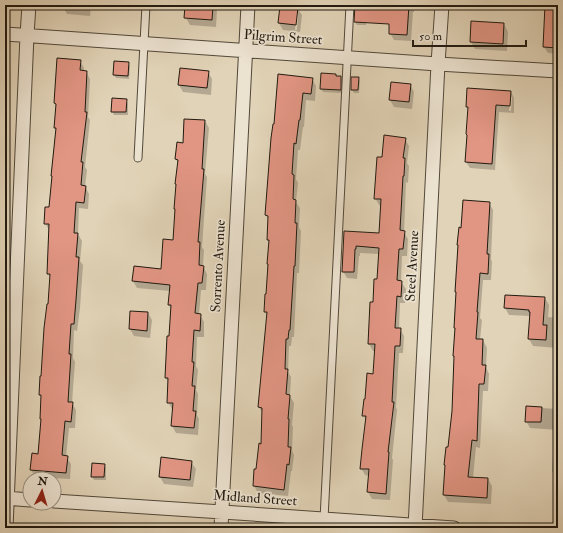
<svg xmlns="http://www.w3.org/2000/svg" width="563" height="533" font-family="'IM FELL Double Pica',serif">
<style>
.shadow{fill:#0003;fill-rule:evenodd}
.building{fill:#e19583;stroke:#211a10}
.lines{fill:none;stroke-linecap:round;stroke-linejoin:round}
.service-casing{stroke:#51483a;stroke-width:9}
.minor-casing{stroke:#51483a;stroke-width:15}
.service{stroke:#ece2d0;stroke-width:7}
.minor{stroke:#ece2d0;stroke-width:13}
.labels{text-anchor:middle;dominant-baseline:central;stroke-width:3.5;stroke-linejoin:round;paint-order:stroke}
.street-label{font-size:14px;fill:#211a10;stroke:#ece2d0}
</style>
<rect width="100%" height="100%" fill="#e1d3b7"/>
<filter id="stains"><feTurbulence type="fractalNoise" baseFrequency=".005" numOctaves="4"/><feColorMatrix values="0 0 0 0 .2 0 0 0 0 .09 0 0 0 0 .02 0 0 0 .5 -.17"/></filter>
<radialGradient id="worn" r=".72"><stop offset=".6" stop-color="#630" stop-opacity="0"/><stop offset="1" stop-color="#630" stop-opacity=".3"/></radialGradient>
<path class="shadow" d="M63,5H91L90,16L67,14L63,7Z
M194,5H215L217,9L216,27L190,25L186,18L194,8Z
M356,5H368L366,25H357L355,22Z
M394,5H414V12H413L411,41L394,40L390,33Z
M546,6L558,7V54L548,53L544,47Z
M297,8L302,15L300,32L283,30L279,23ZM296,14H298L297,30H295Z
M504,24L508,32L507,51L475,49L471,42Z
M80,61L84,68V72H86L90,79L88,117L90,120L85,167L87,170L85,186L89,194L88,209L79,208L78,234L82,241L80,261L83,265L80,308L77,331L74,330L73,358L75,362L72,403L76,410L75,428H69L66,457L71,464L70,479L36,477L31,470L39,455L42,421L41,419L42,399L40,395L42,377L51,279L48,274L49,230L45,223L50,208L57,130L55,128L57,107L55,103Z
M128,63L130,66L129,79L116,78L114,75Z
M181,69L208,72L212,79L211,95L183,92L179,85Z
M336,77H341L343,81L342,93L323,92L321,89Z
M358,78L360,81L359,93H354L352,90Z
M312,79L316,86L315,101L306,100L304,127H303L300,150H298L296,179L298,183L296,202L300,208L299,227L301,231L299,273H297L294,337H292L291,346H289L288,372L291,377L290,396L294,403L292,425L293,427L292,450L294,455L292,471H291L288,496L258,493L254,486L262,445L263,414L259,407L267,316L265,312L269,242L268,240L269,220L266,215L272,138Z
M410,84L414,92L412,109L394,107L390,100Z
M511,92L514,98V113L499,112L495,170L470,168L466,162L469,109L467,106ZM510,97H512L511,111H509Z
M126,100L128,104V115H114L112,111Z
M205,121L209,128L205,174L207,177L202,247L204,250L203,266L207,274L206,290H201L199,315H200L204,322V337H197L196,366L198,370L196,390L198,394L197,415L199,419L198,435L176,433L172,426L173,409H172L168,402L169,383L166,378L170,337L172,310L169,305L170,291L137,288L133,281L134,267L162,270L174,241L178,163L176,159L184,144Z
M405,139L409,146L407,163L409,166L408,183L406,182L404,232L408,239L407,256H402L401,282L406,289L405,303H400L399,329H400L404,336L403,353H399L396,407L397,410L392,458L393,460L390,500L372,499L368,492L369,476L365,475L361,468L366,420L363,415L374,375L376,351H373L369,344L378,280L380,254L360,253V256H359L357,279L347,278L343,271L345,232L380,234L382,206L379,205L375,198L383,158Z
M489,203L493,210L491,259L492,262L491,280H483L480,318L482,320L480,340H483L487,348L486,367L489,374L488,391H483L480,448L476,447L473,478L488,479L492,486L491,504L448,502L444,495L453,411L462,229Z
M506,296L545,298L549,305L548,317L558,318V348L533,346L529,339L530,316L509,315L505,308Z
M131,312L148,313L152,320L150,338L134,336L130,329Z
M526,407L558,409V510L555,505L556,478L552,471L553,455H556L558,430L530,428L526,421Z
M191,462L196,469L193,487L164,484L160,477Z
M104,465L106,468V480H94L92,476Z
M34,523L65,525L67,528H34Z
M91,524L105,525L107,528H91Z"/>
<path class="building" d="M193,5H213L212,20L184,18L185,6L193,7Z
M355,5H409L407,35L389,34V24L354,22Z
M545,5L558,6L557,30H558V48L543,47Z
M280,6L298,7L296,25L278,23Z
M471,21L504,23L503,44L470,42Z
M57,58L81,60L80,70L87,71L85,112H87L81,162H83L81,185L86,186L84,203L76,202L74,233H78L76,257H79L76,300L74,324H71L69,354H71L68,402H73L71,422L65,421L62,455L68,456L66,473L30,470L32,453L38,454L41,419H40L41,395H39L40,376H41L44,328L47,304H48L50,274H47L49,224H44L45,207H49L52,176H51L56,128H54L56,104L54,103Z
M114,61L129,62L128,76L113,75Z
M180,68L209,71L207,88L178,85Z
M321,73L336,74V76H341V90L320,89Z
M278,74L313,78L311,94L303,93L300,120H299L296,144L294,143L292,174L294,175L293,199L296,200L295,223H297L295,266H294L290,330H289L288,339H286L285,369H288L286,394L290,395L288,419H289L288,447H291L289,465L287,464L284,490L253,486L254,469H256L259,443L261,444L262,408L258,407L267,312H264L265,294H266L268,264H267L269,240H267L268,216L265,215L271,138L273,124H274Z
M351,77H359L358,90H351Z
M391,82L411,84L409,102L389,100Z
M467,88L511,91L510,106L496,105L492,164L465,162L467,135L466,134L468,107H466Z
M112,98L127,99L126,112H111Z
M184,119L205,120L202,169H204L198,242H200L199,265L204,266L202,283H198L195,313L201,314L200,331L194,330L192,362H194L192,386H195L193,411H196L194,428L171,426L173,403H167L168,378H165L167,336H169L171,305H168L170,285L132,281L134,266L161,269L163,239L173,240L175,209H174L176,184H175L178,160L175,159L177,142L183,143Z
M384,135L406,138L403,158H405L404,176H403L400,230L405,231L403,249H399L397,280L402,281L401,297L397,296L395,328H401L400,346H395L392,402H394L388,452H389L386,494L367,492L369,469H360L362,449L366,416H362L364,399H365L367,373L373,374L375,344H368L370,302H373L374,279H377L379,248L356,246V249H355L354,272H342L344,231L379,233L381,199H374L377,157H382Z
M463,200L490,202L487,254H489L488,274L480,273L477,312H478L476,339H483L482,365H486L484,384H479L477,441L472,440L468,477L488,478L487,498L443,495L445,465H444L446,447H448L452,411L454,356H453L455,328H454L456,292H455L458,245H457L459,227L461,228Z
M505,295L545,297L543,325H547L546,340L528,339L530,312H529V310L504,308Z
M130,311L148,312L147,331L129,329Z
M526,406L542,407L541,422H525Z
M161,457L192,461L190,480L159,477Z
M92,463L105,464L104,477H91Z"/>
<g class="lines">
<defs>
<path id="service" d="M138,158L146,5
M324,519L350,5"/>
<path id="minor" d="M5,34L438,64L558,71
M5,498L30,500
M54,501L222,512L454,528
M6,528L27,35L29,5
M221,528L248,5
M415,528L438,64L442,5"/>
</defs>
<use href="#service" class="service-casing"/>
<use href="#minor" class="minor-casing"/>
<use href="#service" class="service"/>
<use href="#minor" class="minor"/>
</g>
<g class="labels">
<g class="street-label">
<text transform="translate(283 37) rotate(4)">Pilgrim Street</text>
<text transform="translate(218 266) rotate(-87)">Sorrento Avenue</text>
<text transform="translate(412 266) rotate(-87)">Steel Avenue</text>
<text transform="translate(255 498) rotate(4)">Midland Street</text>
</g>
</g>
<rect width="563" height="533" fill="none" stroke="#e1d3b7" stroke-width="20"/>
<rect x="6" y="6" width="551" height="521" fill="none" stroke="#211a10" stroke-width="2"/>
<rect x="10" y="10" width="543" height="513" fill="none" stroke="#211a10"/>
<g transform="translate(42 491) rotate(5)"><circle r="19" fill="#ece2d0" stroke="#9b9283"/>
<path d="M0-3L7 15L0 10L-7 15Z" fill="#8f2418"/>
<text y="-6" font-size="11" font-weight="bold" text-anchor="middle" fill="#211a10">N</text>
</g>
<path d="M413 40v6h113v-6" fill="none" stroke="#211a10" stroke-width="2"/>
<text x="419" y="40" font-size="12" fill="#211a10" stroke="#ece2d0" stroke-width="3" paint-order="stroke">50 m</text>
<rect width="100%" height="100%" filter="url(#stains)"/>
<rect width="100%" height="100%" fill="url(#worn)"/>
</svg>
